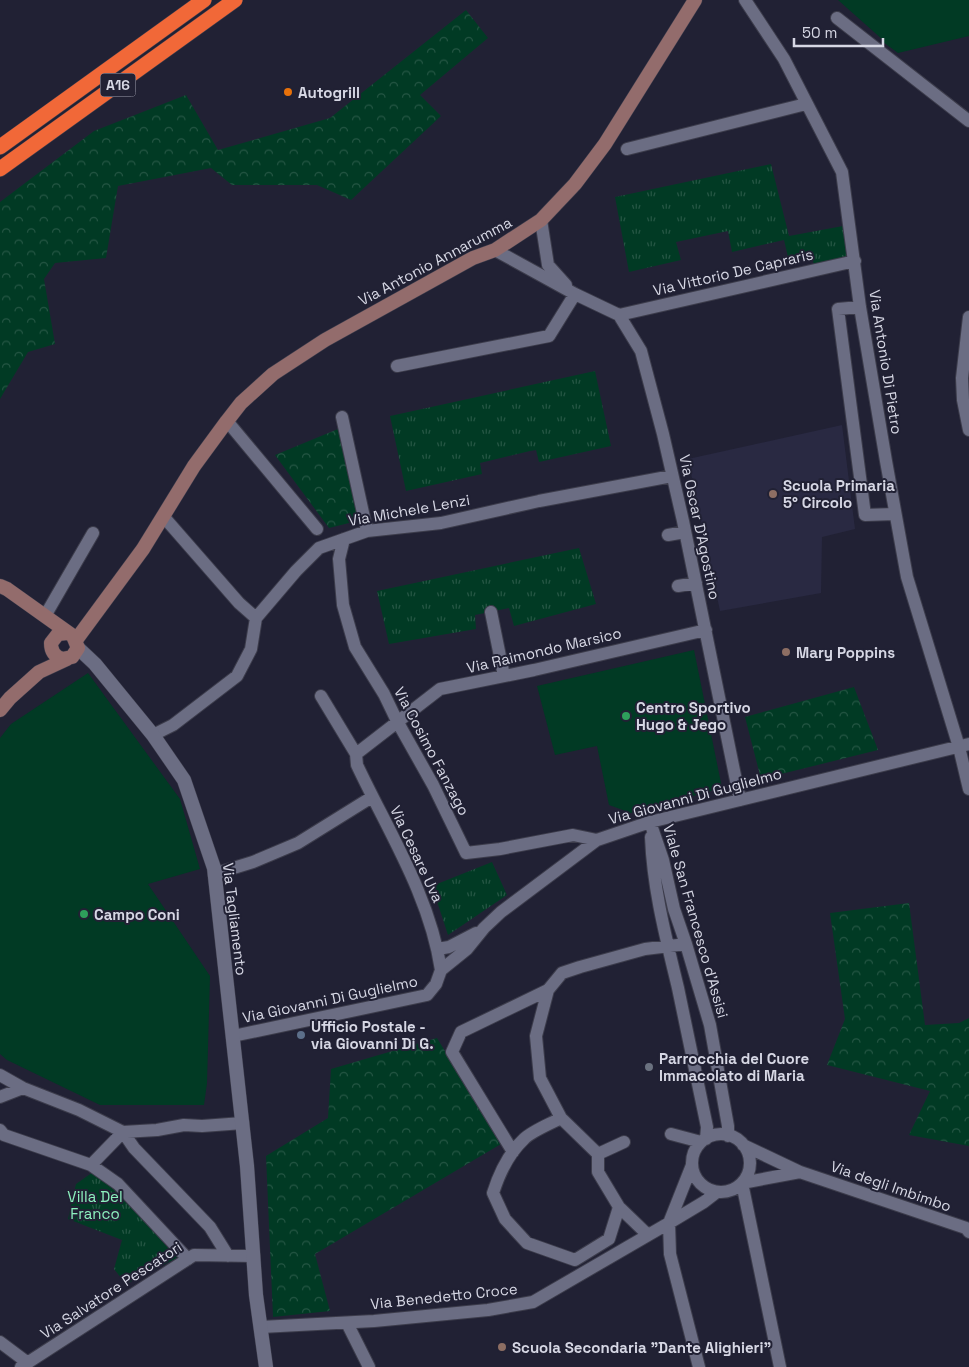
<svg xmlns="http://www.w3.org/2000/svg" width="969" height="1367" font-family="'Space Grotesk',sans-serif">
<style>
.built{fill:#292942}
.grass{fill:url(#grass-tufts)}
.forest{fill:url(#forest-crowns)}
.pitch{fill:#013a24}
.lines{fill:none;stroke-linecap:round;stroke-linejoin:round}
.minor-casing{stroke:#3c3c4b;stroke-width:14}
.tertiary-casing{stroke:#3c3c4b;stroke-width:15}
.secondary-casing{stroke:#3c3c4b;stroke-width:15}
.motorway-casing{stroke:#3c3c4b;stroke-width:16}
.minor{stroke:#6b6d83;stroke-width:12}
.tertiary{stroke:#6b6d83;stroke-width:14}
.secondary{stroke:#936c6c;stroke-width:14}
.motorway{stroke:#f16838;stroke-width:15}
.food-dot{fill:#e8710a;stroke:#212134;stroke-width:2}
.education-dot{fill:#8d6e63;stroke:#212134;stroke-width:2}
.leisure-dot{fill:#2e9e5b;stroke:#212134;stroke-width:2}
.service-dot{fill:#5c6f8a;stroke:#212134;stroke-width:2}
.worship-dot{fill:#6b7280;stroke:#212134;stroke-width:2}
.labels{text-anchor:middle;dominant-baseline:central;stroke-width:4;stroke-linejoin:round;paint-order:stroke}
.shield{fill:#212134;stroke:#a0a0af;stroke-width:1}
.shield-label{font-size:14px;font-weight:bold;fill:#d6d7e4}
.poi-label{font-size:15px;font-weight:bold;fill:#d6d7e4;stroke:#212134;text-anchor:start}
.street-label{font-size:15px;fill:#d6d7e4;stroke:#212134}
.park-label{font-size:15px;fill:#8cf1be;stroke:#212134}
</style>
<defs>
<pattern id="grass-tufts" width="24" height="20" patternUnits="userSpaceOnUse" patternTransform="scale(1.25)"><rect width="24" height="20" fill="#013a24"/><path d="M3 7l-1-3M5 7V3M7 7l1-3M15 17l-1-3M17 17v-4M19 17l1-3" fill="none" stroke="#255644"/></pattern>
<pattern id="forest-crowns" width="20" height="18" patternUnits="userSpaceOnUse" patternTransform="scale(1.25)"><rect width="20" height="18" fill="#013a24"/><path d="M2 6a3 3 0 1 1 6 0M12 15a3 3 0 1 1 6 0" fill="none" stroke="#255644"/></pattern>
</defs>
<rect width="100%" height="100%" fill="#212134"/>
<path class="built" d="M842,425L855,529L822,537L821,593L720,611L688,459Z"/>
<path class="grass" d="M771,164L789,236L843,226L847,258L814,265L812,257L789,261L784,240L732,252L728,231L676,242L681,260L629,272L615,197Z
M595,371L611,446L539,462L536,450L530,451L480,463L482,474L406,491L390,416Z
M579,548L596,604L514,626L509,608L475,615L476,629L389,644L377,591Z
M492,862L507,895L448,935L432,886Z
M93,1172L127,1201L177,1258L126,1284L114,1269L122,1240L68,1219L76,1184Z"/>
<path class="forest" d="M466,10L488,38L420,95L441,116L351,200L317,185H232L211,168L118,186L106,258L55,263L44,279L55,344L28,352L0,399V202L94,131L186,95L218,150L330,118Z
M338,429L361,520L329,528L275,455Z
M854,687L878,750L761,779L745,717Z
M909,903L925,1025L959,1023L969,1018V1146L909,1135L930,1091L827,1065L845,1019L830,913Z
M437,1038L501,1144L315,1254L330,1311L273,1317L266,1156L328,1118L331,1069Z"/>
<path class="pitch" d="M838,0H969V36L898,53L883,42V40Z
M694,650L722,788L631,813L609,805L597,746L555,755L537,686Z
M88,673L180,799L200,869L148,884L210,976L207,1083L204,1105H100L7,1060L0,1054V738L11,724Z"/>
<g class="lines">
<defs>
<path id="minor" d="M745,0L784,59L842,172L860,307L886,461L907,577L959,747L969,789
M837,18L969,121
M627,149L806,104
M541,220L548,265L566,285
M495,250L575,294L619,315L641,351L663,434L683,521L740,800
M860,307L838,309L865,515L895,514
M619,315L855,261
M969,317L962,378L963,400L969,430
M397,366L549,336L575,294
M342,417L367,531
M227,421L317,529
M163,516L239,603L256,618
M668,535L685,532
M344,539L339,559L343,605L355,647L384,694L397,721L433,785L466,853L500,849L573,835L597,840
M678,586L696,583
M491,612L504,676
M45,616L93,533
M321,696L356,754
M153,735L173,725L237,676L251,649L256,618L296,571L319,548L367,531L441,523L539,501L672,476
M650,822L663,860L674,909L686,944L710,1025L728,1126V1136
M651,837C653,889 666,938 678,988C688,1034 697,1081 707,1127L706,1139
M214,874L253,862L298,843L372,797
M438,949L449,947L476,933
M441,970C430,896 388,831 357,765L356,754L440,689L534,670L706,630
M233,1036L427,995L436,984L441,970L467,949L484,928L501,912L597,840L650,822L969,744
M0,1075L23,1088L79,1110L123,1132L134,1148L210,1227L228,1256
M0,1097L23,1088
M561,1118C550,1124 532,1131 524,1139C509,1153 499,1174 493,1193L505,1219L527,1243L575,1260L609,1239L619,1207L598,1172V1154
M0,1130L4,1135L91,1165L118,1184L188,1259
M123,1132L157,1130L184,1125L202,1126L243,1123
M671,1134L701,1142
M692 1163a29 29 0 1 1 58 0a29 29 0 1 1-58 0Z
M624,1142L598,1154L561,1118L540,1078L536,1036L548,990L562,973L580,967L645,949L686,944
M743,1145L800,1172L966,1228L969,1232
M513,1152L452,1052L461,1032L548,990
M91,1165L123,1132
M692,1165L669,1223L704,1202L717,1192
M619,1207L648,1235
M347,1323L369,1367
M261,1327L374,1321L488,1310L533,1302L669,1223L670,1254L699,1367
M0,1342L28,1363
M21,1367L194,1255L254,1256
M780,1367L742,1183L800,1172"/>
<path id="tertiary" d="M78,648L95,664L153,735L184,780L214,868L247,1166L256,1295L266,1367"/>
<path id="secondary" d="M0,586L7,589L73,636L78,648L72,657L62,659C54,656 51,651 51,643L58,634L67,633
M76,640L143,549L194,466L227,421L241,403L273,374L325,340L473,258L495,250L541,220L575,184L605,144L695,0
M0,710L10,698L39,672L67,659"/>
<path id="motorway" d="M0,147L204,0
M0,169L235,0"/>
</defs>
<use href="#minor" class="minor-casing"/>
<use href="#tertiary" class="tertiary-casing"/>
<use href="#secondary" class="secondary-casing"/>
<use href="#motorway" class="motorway-casing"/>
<use href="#minor" class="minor"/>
<use href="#tertiary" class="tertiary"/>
<use href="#secondary" class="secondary"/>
<use href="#motorway" class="motorway"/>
</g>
<circle class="food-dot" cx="288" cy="92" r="5"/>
<g class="education-dot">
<circle cx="773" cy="494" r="5"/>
<circle cx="786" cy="652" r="5"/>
<circle cx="502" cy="1347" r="5"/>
</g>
<g class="leisure-dot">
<circle cx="626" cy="716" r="5"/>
<circle cx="84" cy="914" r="5"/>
</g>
<circle class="service-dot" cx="301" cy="1035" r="5"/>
<circle class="worship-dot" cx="649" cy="1067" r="5"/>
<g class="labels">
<rect class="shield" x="100.5" y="73.5" width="35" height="23" rx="4"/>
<g class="shield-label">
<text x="118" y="85">A16</text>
</g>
<g class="poi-label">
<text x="298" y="92">Autogrill</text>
<text x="783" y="485">Scuola Primaria<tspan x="783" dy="17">5° Circolo</tspan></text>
<text x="796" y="652">Mary Poppins</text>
<text x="636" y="707">Centro Sportivo<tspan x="636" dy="17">Hugo &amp; Jego</tspan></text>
<text x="94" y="914">Campo Coni</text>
<text x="311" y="1026">Ufficio Postale -<tspan x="311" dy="17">via Giovanni Di G.</tspan></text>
<text x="659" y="1058">Parrocchia del Cuore<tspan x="659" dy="17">Immacolato di Maria</tspan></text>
<text x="512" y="1347">Scuola Secondaria "Dante Alighieri"</text>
</g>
<g class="street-label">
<text transform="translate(435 261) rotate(-28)">Via Antonio Annarumma</text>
<text transform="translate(733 272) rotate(-13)">Via Vittorio De Capraris</text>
<text transform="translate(886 362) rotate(81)">Via Antonio Di Pietro</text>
<text transform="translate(409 510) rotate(-10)">Via Michele Lenzi</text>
<text transform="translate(700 527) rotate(78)">Via Oscar D'Agostino</text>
<text transform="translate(544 650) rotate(-13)">Via Raimondo Marsico</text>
<text transform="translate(432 751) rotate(62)">Via Cosimo Fanzago</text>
<text transform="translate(695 796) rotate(-15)">Via Giovanni Di Guglielmo</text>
<text transform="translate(417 854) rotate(65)">Via Cesare Uva</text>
<text transform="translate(235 919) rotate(83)">Via Tagliamento</text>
<text transform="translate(696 921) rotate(74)">Viale San Francesco d'Assisi</text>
<text transform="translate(330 999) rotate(-12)">Via Giovanni Di Guglielmo</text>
<text transform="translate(891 1186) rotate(19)">Via degli Imbimbo</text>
<text transform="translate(111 1290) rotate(-33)">Via Salvatore Pescatori</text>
<text transform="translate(444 1296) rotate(-6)">Via Benedetto Croce</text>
</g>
<g class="park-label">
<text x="95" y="1196">Villa Del<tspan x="95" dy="17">Franco</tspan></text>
</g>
</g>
<path d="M794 38v8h89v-8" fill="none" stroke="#d6d7e4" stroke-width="2.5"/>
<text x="802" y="38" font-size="15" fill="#d6d7e4" stroke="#212134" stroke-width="4" paint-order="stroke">50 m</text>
</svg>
